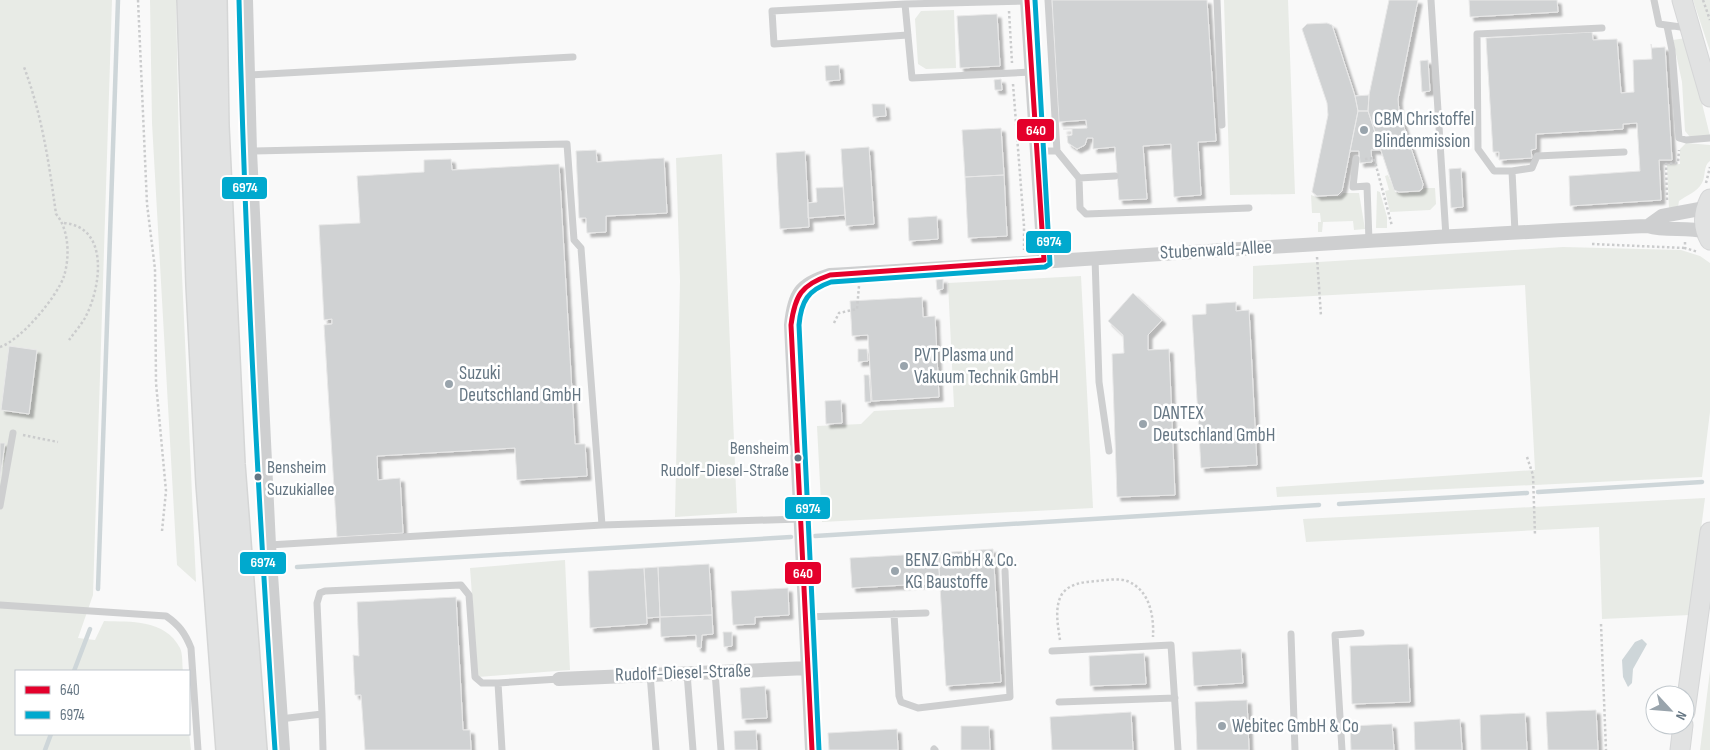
<svg xmlns="http://www.w3.org/2000/svg" width="1710" height="750" font-family="'Sofia Sans Condensed',sans-serif">
<style>
.green{fill:#e8ebe6}
.water{fill:#ced6d9}
.lines{fill:none;stroke-linecap:round;stroke-linejoin:round}
.stream{stroke:#ced6d9;stroke-width:4.5}
.building{fill:#d0d2d3;stroke:#e8e8e8;filter:url(#shadow)}
.secondary-casing{stroke:#d5d6d7;stroke-width:21}
.highway-casing{stroke:#d5d6d6;stroke-width:28}
.path{stroke:#cbcccd;stroke-width:2.5;stroke-dasharray:2.5 2.5;stroke-linecap:butt}
.lane{stroke:#cecfd0;stroke-width:7}
.street{stroke:#cecfd0;stroke-width:14}
.secondary{stroke:#e1e2e2;stroke-width:19}
.highway{stroke:#e1e2e2;stroke-width:25}
.bus-1-casing{stroke:#fff;stroke-width:9}
.bus-2-casing{stroke:#fff;stroke-width:9}
.bus-1{stroke:#e4002b;stroke-width:5}
.bus-2{stroke:#00a9ce;stroke-width:5}
.poi-dot{fill:#99a4ac;stroke:#fff;stroke-width:2}
.bus-dot{fill:#657683;stroke:#fff;stroke-width:2}
.labels{text-anchor:middle;dominant-baseline:central;stroke-width:5;stroke-linejoin:round;paint-order:stroke}
.bus-label{font-size:18px;fill:#657683;stroke:#fff;text-anchor:end}
.poi-label{font-size:19px;fill:#657683;stroke:#fff;text-anchor:start}
.street-label{font-size:19px;fill:#657683;stroke:#fff}
.line-badge{stroke:#fff;stroke-width:2}
.badge-label{font-size:14px;text-anchor:middle;font-weight:bold;fill:#fff}
</style>
<defs>
<filter id="shadow"><feDropShadow dx="4" dy="4" stdDeviation="1" flood-color="#0004"/></filter>
</defs>
<rect width="100%" height="100%" fill="#f9f9f9"/>
<path class="green" d="M0,0H112L93,595L78,638L95,640L104,621C130,622 165,619 180,648C183,654 182,665 183,671H16V734H189V732L191,750H0Z
M150,0H176L181,253L196,582L177,565L152,123Z
M1224,0H1288L1295,194L1230,195Z
M1693,0H1710V52V51Z
M954,10L956,68L926,69L918,64L915,19L921,11Z
M1686,38L1710,136L1690,137L1685,131L1682,82L1673,40Z
M1686,143L1710,145V161C1703,166 1706,176 1702,183C1696,193 1687,195 1679,201L1678,207L1669,209L1667,165L1680,164V149Z
M722,154L737,513L675,517L680,281L676,158Z
M1388,175L1395,192L1398,193L1420,192L1424,188H1435L1436,204L1430,210L1390,212L1385,191L1389,190L1385,176Z
M1377,191L1380,192L1387,217V228H1376Z
M1343,193H1359L1365,229L1354,230L1353,221L1323,222L1322,232H1318V222H1321L1320,213H1312L1311,195L1316,197L1340,196Z
M1563,247L1681,250L1700,256L1710,263V412L1702,477L1277,497L1276,487L1535,470L1525,285L1253,299V266Z
M1081,276L1093,508L822,522L817,426L861,424L874,411L954,407L948,283Z
M1705,498L1690,615L1602,619L1599,527L1306,542L1303,519Z
M565,560L570,670L478,677L470,568Z
M1710,671V750H1700Z"/>
<path class="water" d="M1642,639L1647,644L1633,669L1632,683L1628,687L1623,677L1622,660L1635,642Z"/>
<g class="lines">
<path class="stream" d="M1538,492L1702,482
M1339,504L1527,493
M815,536L1319,505
M297,567L791,537
M98,589L118,0
M74,671L90,629
M45,750L51,734"/>
</g>
<path class="building" d="M1052,0H1207L1216,141L1198,142L1201,195L1174,197L1171,144L1143,146L1147,199L1119,200L1115,147L1093,149V138H1087L1085,145L1077,149L1068,143L1067,136L1072,135V129H1063L1087,128L1086,120L1059,122Z
M1389,0H1418L1398,99L1399,112L1423,184L1422,189L1419,191L1399,192L1394,190L1368,111L1369,95Z
M1469,0H1557L1558,12L1470,17Z
M997,14L1000,66L960,68L957,16Z
M1327,23L1332,25L1355,96L1358,111L1342,191L1338,195L1317,196L1312,192L1328,115L1327,103L1302,29L1307,24Z
M1592,32L1593,40L1617,39L1621,93L1634,92L1633,60L1652,59L1651,44L1652,48L1665,47L1672,160H1659L1661,200L1570,206L1569,176L1640,171L1637,123L1623,124V129L1536,134V149L1531,150L1532,158L1499,160V152H1493L1486,38Z
M1428,60L1430,91L1422,92L1420,61Z
M839,65L840,80L826,81L825,66Z
M1001,79L1002,90H995L994,80Z
M1369,95L1368,111H1358L1355,96Z
M872,104H885L886,116L873,117Z
M1358,111H1368L1381,150H1371L1372,162L1360,163L1359,151H1350Z
M1001,128L1004,175L965,177L962,130Z
M869,147L874,224L846,226L841,149Z
M596,150L597,162L664,158L667,213L606,216V232L587,233L586,218H579L576,151Z
M805,151L809,227L780,229L776,153Z
M451,159L452,170L559,164L575,444H585L587,476L517,480L515,448L377,456L378,480L400,478L403,533L337,537L324,325L332,324V319L324,320L319,225L360,223L357,176L424,172V160Z
M1461,168L1463,207L1451,208L1449,169Z
M1004,175L1007,236L968,238L965,177Z
M843,187L845,215L808,218V203L817,202L816,188Z
M937,216L938,239L909,241L908,218Z
M943,279V289L937,290L936,280Z
M1133,293L1162,320L1148,335V350L1169,349L1175,495L1117,497L1112,354L1124,353L1123,335L1108,321Z
M922,297L923,317L935,316L939,397L872,401L868,335L852,336L850,301Z
M1236,302V311L1249,310L1257,465L1201,468L1192,315L1206,314V304Z
M9,346L37,350L29,414L1,410Z
M858,349H867L868,361L858,362Z
M864,375H869L871,402H865Z
M841,400L842,423L826,424L825,401Z
M0,443H5L0,478Z
M993,549L1001,682L946,686L938,553Z
M938,553L940,583L852,588L850,558Z
M709,564L712,615L660,617L658,567Z
M658,567L660,617L647,618L644,568Z
M644,568L647,624L590,628L588,571Z
M788,588L789,615L755,617V624L733,625L731,591Z
M456,597L463,730H470L471,750H365L361,695H355L353,655L359,656L357,602Z
M712,615L713,634L702,635L701,648L697,647L696,635L661,637L660,617Z
M723,632H732V646L724,647Z
M1408,644L1410,702L1352,704L1350,646Z
M1241,649L1243,683L1194,686L1192,652Z
M1144,653L1146,684L1090,686L1089,656Z
M765,686L767,718L742,719L740,688Z
M1247,700L1249,750H1197L1195,702Z
M1596,710L1598,750H1548L1546,712Z
M1131,712L1133,750H1052L1050,717Z
M1525,713L1527,750H1481L1480,715Z
M1460,719L1462,750H1415L1414,722Z
M1392,724L1394,750H1351L1350,726Z
M961,726H989L990,750H961Z
M897,729L898,750H829L828,733Z
M756,730L757,750H735L734,731Z"/>
<g class="lines">
<defs>
<path id="secondary" d="M1682,0L1710,97
M1710,199C1703,213 1702,226 1710,240
M1685,712L1710,532
M1680,750L1683,725"/>
<path id="highway" d="M190,0L199,285L209,484L229,750
M214,0L216,126L232,464L254,750"/>
</defs>
<use href="#secondary" class="secondary-casing"/>
<use href="#highway" class="highway-casing"/>
<path class="path" d="M138,0L147,204L155,269L156,383L166,491L162,531
M1703,0L1710,20
M1009,11L1012,63
M1013,84L1024,226V250
M1365,159L1374,158L1392,226
M1706,183L1710,167
M1667,200L1666,164L1678,163L1679,150
M64,223C110,227 101,288 85,318C81,325 74,333 69,340
M1057,235L1073,245
M1685,242V248L1698,252
M1592,244L1685,248
M1317,257L1321,316
M834,323L839,313L857,309L859,286
M0,347C21,340 57,297 64,276C70,257 69,229 56,214C49,163 42,115 24,67
M23,435L58,442
M1527,457L1533,475L1535,535
M1601,624L1606,750
M1060,640C1058,626 1054,607 1062,594C1070,583 1084,582 1097,581C1106,580 1119,578 1127,581C1150,590 1154,616 1153,637"/>
<path class="lane" d="M1048,0L1057,151
M1217,0L1222,125
M1431,0L1446,237
M1654,0L1659,24L1688,28
M1027,1L905,4L912,78L1032,72
M905,4L772,11L774,44L908,35
M1667,26L1672,50L1679,138L1686,140L1710,138
M248,75L573,57
M250,151L567,144L574,240L581,248L602,525L269,545
M1037,151H1057L1079,178L1080,208L1086,214L1249,208
M1356,159L1353,187L1367,186L1369,241
M1512,171L1532,168L1537,156L1624,152
M1079,178L1115,176
M1515,232L1512,171H1494L1478,149L1477,34L1602,28
M1095,258L1099,382L1109,451
M0,506L13,433
M602,525L801,519
M0,605L166,616C179,625 185,633 191,648L198,750
M894,614L899,696L901,702L918,708L1010,697L1005,571
M805,617L926,613
M1291,634L1295,750
M1052,651L1171,645L1178,750
M715,672L721,750
M687,673L693,750
M650,674L656,750
M1059,702L1175,698
M322,714L317,603L320,593L325,591L461,585L469,595L475,677L482,683H498
M280,719L322,714L323,750
M934,749L935,750
M502,750L498,683L559,679
M1342,750L1335,635L1361,633"/>
<path class="street" d="M246,0L250,151L269,545L283,750
M1027,0L1044,260
M1648,226L1662,216L1705,208
M559,679L808,668
M812,750L791,325C794,294 800,284 830,275C1102,259 1375,238 1648,226C1667,232 1687,226 1706,232"/>
<use href="#secondary" class="secondary"/>
<use href="#highway" class="highway"/>
<defs>
<path id="bus-1" d="M1027,0L1044,260
M812,750L791,325C795,295 801,285 830,275L1044,260"/>
<path id="bus-2" d="M239,0C245,250 258,500 275,750
M819,750L799,325C801,301 808,290 831,282L1045,267L1050,264L1035,0"/>
</defs>
<use href="#bus-1" class="bus-1-casing"/>
<use href="#bus-2" class="bus-2-casing"/>
<use href="#bus-1" class="bus-1"/>
<use href="#bus-2" class="bus-2"/>
</g>
<g class="poi-dot">
<circle cx="1364" cy="130" r="5"/>
<circle cx="904" cy="366" r="5"/>
<circle cx="449" cy="384" r="5"/>
<circle cx="1143" cy="424" r="5"/>
<circle cx="895" cy="571" r="5"/>
<circle cx="1222" cy="726" r="5"/>
</g>
<g class="bus-dot">
<circle cx="798" cy="458" r="4.5"/>
<circle cx="258" cy="477" r="4.5"/>
</g>
<g class="labels">
<g class="bus-label">
<text x="789" y="448">Bensheim<tspan x="789" dy="22">Rudolf-Diesel-Straße</tspan></text>
<text x="267" y="467" text-anchor="start">Bensheim<tspan x="267" dy="22">Suzukiallee</tspan></text>
</g>
<g class="poi-label">
<text x="1374" y="119">CBM Christoffel<tspan x="1374" dy="22">Blindenmission</tspan></text>
<text x="914" y="355">PVT Plasma und<tspan x="914" dy="22">Vakuum Technik GmbH</tspan></text>
<text x="459" y="373">Suzuki<tspan x="459" dy="22">Deutschland GmbH</tspan></text>
<text x="1153" y="413">DANTEX<tspan x="1153" dy="22">Deutschland GmbH</tspan></text>
<text x="905" y="560">BENZ GmbH &amp; Co.<tspan x="905" dy="22">KG Baustoffe</tspan></text>
<text x="1232" y="726">Webitec GmbH &amp; Co</text>
</g>
<g class="street-label">
<text transform="translate(1216 250) rotate(-3)">Stubenwald-Allee</text>
<text transform="translate(683 673) rotate(-2)">Rudolf-Diesel-Straße</text>
</g>
</g>
<g class="line-badge">
<rect x="1016" y="118" width="39" height="24" rx="5" fill="#e4002b"/>
<rect x="221" y="176" width="47" height="24" rx="5" fill="#00a9ce"/>
<rect x="1025" y="230" width="47" height="24" rx="5" fill="#00a9ce"/>
<rect x="784" y="496" width="47" height="24" rx="5" fill="#00a9ce"/>
<rect x="239" y="551" width="48" height="24" rx="5" fill="#00a9ce"/>
<rect x="784" y="561" width="38" height="24" rx="5" fill="#e4002b"/>
</g>
<g class="badge-label">
<text x="1036" y="135">640</text>
<text x="245" y="192">6974</text>
<text x="1049" y="246">6974</text>
<text x="808" y="513">6974</text>
<text x="263" y="567">6974</text>
<text x="803" y="578">640</text>
</g>
<rect x="15" y="670" width="175" height="65" fill="#ffffff" stroke="#c1c8cd"/>
<rect x="25" y="686" width="25" height="8" fill="#e4002b" stroke="#c1c8cd"/>
<text x="60" y="695" font-size="15" fill="#657683">640</text>
<rect x="25" y="711" width="25" height="8" fill="#00a9ce" stroke="#c1c8cd"/>
<text x="60" y="720" font-size="15" fill="#657683">6974</text>
<g transform="translate(1670 710) rotate(116)"><circle r="24" fill="#ffffff" stroke="#c1c8cd"/>
<path d="M0-4L9 19L0 12L-9 19Z" fill="#99a4ac"/>
<text y="-8" font-size="14" font-weight="bold" text-anchor="middle" fill="#657683">N</text>
</g>
</svg>
